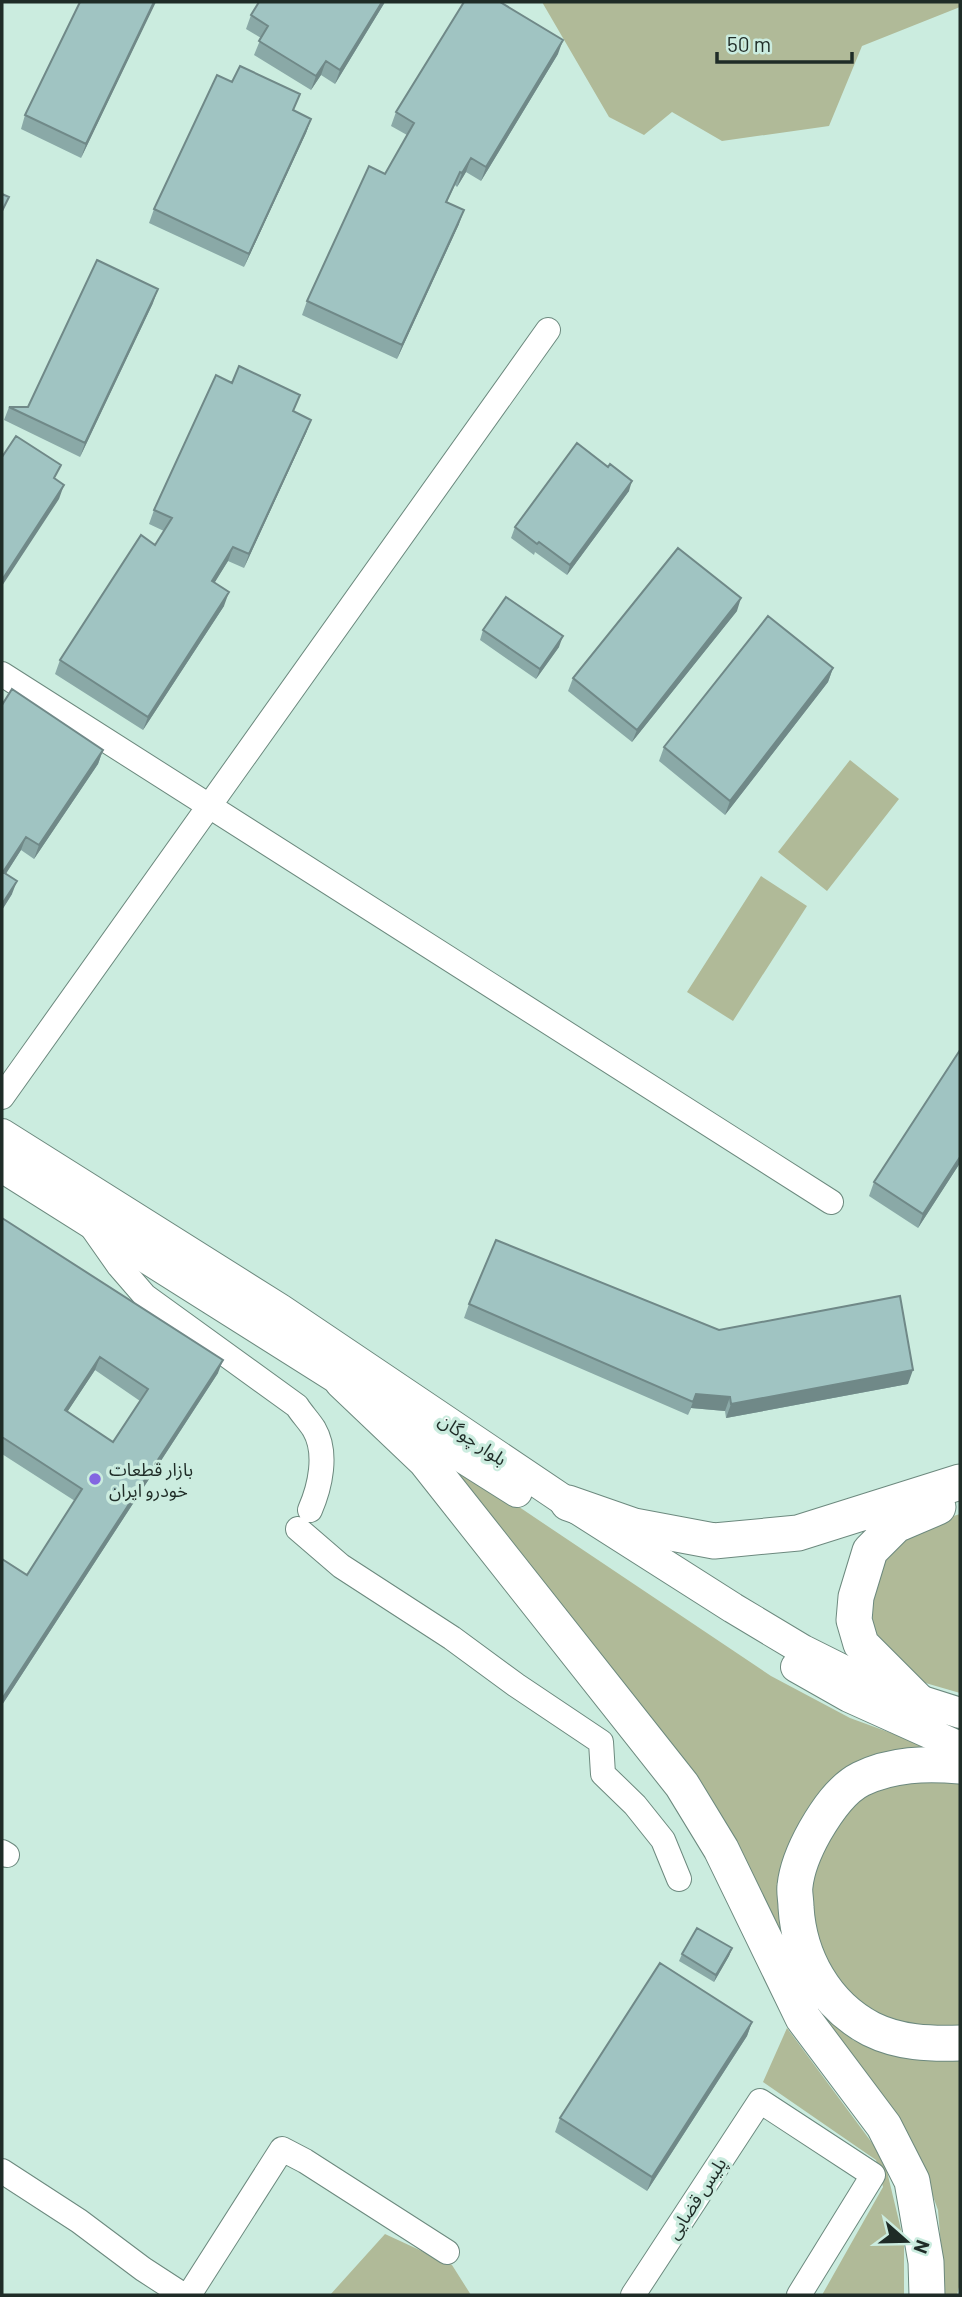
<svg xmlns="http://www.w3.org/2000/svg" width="962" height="2297" font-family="Barlow,'Noto Sans Arabic',sans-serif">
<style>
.green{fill:#b0ba98}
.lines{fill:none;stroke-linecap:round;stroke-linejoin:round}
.minor-casing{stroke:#6c897e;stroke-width:26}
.major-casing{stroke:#6c897e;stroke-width:32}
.highway-casing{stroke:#6c897e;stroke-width:37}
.minor{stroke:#fff;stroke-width:24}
.major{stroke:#fff;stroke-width:30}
.highway{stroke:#fff;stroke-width:35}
.wall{fill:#8aa9a7;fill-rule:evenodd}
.shaded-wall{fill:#708988}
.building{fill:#a0c4c2;stroke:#708988;stroke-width:2;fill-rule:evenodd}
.poi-dot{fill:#8366e1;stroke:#cbecdf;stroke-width:2.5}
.labels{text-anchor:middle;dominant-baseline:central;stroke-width:7;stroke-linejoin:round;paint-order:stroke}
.street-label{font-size:18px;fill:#1f2c27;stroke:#cbecdf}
.poi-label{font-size:18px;fill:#1f2c27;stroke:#cbecdf;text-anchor:start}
</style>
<rect width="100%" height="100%" fill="#cbecdf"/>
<path class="green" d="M542,2H960V7L862,46L829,126L722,141L672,112L644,135L609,117Z
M850,760L899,799L827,891L778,852Z
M761,876L807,906L733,1021L687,992Z
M443,1456L771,1676L850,1718L932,1748L872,1761L780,1878L781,1931L778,1937L745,1858L674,1750Z
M960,1514V1693L922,1682L874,1636L870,1594L887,1550L914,1528Z
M960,1776V2030L916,2034L850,1999L820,1951L809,1893L826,1838L859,1795L895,1781Z
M810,2004L853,2040L891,2055L960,2058V2283L957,2295H945L938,2210L923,2169Z
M787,2028L884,2159L904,2242V2295H822L883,2187L876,2160L763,2082Z
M385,2234L452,2265L471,2295H330Z"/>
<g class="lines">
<defs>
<path id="minor" d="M2,674L831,1202
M2,1097L548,330
M91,1226L119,1266L145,1296L297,1406C302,1414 309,1421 314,1429C328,1453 320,1487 310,1510
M298,1529L341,1566L452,1638L516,1685L601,1742L603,1774L635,1805L663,1840L679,1879
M2,1852L7,1855
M2,2171L79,2221L143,2269L183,2295
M189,2295L282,2149L305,2161L447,2252
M633,2295L760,2101L873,2175L799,2295"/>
<path id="major" d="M2,1134L280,1309L568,1503L733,1608L803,1650L875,1686L960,1713
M2,1167L517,1492
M796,1667L849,1697L960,1747"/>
<path id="highway" d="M342,1381L425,1460L682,1785L721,1849L803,2018L884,2126L912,2181L926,2262L927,2295
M568,1503L634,1526L714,1541L798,1533L960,1482
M918,1701L861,1644L854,1620L856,1597L870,1551L896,1525L938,1507
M960,1766C926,1763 892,1764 861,1779C841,1789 826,1812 815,1831C806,1847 797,1867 795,1886C794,1892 796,1900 796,1907C799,1957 825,2005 871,2029C899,2043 930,2044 960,2043"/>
</defs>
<use href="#minor" class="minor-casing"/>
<use href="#major" class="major-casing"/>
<use href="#highway" class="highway-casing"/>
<use href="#minor" class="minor"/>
<use href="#major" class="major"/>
<use href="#highway" class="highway"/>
</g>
<path class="wall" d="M259,2H385L335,84L321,75L311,90L254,55L261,38L246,29L251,15Z
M153,7L81,158L21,129L25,115Z
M558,54L481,181L466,172L457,187L455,185L447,202L459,224L397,359L302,315L307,301L385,174L407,135L391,126L396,112Z
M294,111L311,119L306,133L244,267L149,223L154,209Z
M153,303L80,457L4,420L9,407H28Z
M294,411L311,420L306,433L244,568L228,561L214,583L224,606L143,730L55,674L60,660L155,545L164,531L149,524L154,510Z
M608,467L629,491L567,575L535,552L534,555L511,538L515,527Z
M737,611L632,742L568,691L573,678Z
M483,630L559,647L536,679L480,640Z
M833,668L828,682L725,815L659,761L664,747Z
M2,705L103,750L98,764L34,859L21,850L6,873L12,894L2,910Z
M960,1163L918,1228L869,1196L874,1182Z
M2,1218L218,1373L2,1705V1559L27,1575L75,1501L2,1454ZM95,1370L140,1401L113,1442L67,1412Z
M469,1304L719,1330L908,1384L726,1418L725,1411L691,1408L688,1415L464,1318Z
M732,1948L729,1956L714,1982L679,1961L682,1954Z
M752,2022L747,2036L647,2191L555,2132L560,2118Z"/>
<path class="shaded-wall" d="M154,2H156L81,158L86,144Z
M382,2H385L335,84L340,70Z
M563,40L558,54L481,181L486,167Z
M326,61L321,75L311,90L316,76Z
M311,119L306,133L244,267L249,254Z
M471,158L466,172L457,187L462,173Z
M464,210L459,224L397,359L402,345Z
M158,289L153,303L80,457L85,443Z
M311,420L306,433L244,568L249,554Z
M632,481L629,491L567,575L570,565Z
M64,485L59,499L2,586V580Z
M233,547L228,561L207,595L212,581Z
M229,592L224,606L143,730L148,717Z
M741,598L737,611L632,742L637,730Z
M563,636L559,647L536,679L540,669Z
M833,668L828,682L725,815L730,801Z
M103,750L98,764L34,859L39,845Z
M26,837L21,850L2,880L3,872Z
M17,881L12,894L2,910V904Z
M960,1157V1163L918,1228L923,1214Z
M100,1357L95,1370L60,1423L65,1410Z
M223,1360L218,1373L2,1705V1699Z
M913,1370L908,1384L726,1418L731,1404Z
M696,1394L730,1397L725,1411L691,1408L688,1415Z
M732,1948L729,1956L714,1982L716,1975Z
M752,2022L747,2036L647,2191L652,2177Z"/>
<path class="building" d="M80,2H154L86,144L25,115Z
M259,2H382L340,70L326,61L316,76L259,41L268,26L251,15Z
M464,2H500L563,40L486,167L471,158L462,173L460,172L446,202L464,210L402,345L307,301L369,166L385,174L414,123L396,112Z
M240,66L300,94L293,110L311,119L249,254L154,209L217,75L232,82Z
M2,194L9,197L2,211Z
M97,260L158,289L85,443L9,407H28Z
M239,366L300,395L293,411L311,420L249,554L233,547L212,581L229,592L148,717L60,660L141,535L155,545L172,518L154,510L216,375L232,383Z
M16,436L61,465L54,478L64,485L2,580V457Z
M577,443L608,467L610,464L632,481L570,565L539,542L537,544L515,527Z
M678,548L741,598L637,730L573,678Z
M506,597L563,636L540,669L483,630Z
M768,616L833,668L730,801L664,747Z
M12,689L103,750L39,845L26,837L3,872L17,881L2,904V705Z
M960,1050V1157L923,1214L874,1182Z
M2,1218L223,1360L2,1699V1559L27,1575L82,1489L2,1437ZM100,1357L148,1389L113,1442L65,1410Z
M496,1240L719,1330L900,1296L913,1370L731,1404L730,1397L696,1394L693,1402L469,1304Z
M697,1928L732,1948L716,1975L682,1954Z
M660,1963L752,2022L652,2177L560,2118Z"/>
<circle class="poi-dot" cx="95" cy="1479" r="7"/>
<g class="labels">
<g class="street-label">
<text transform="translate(473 1439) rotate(34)">بلوار چوگان</text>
<text transform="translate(696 2198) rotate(-57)">پلیس قضایی</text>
</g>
<g class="poi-label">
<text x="109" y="1469">بازار قطعات<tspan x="109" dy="21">خودرو ایران</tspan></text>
</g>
</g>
<rect width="962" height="2297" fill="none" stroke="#1f2c27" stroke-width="7"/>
<g transform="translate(906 2241) rotate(110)" stroke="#cbecdf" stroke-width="5" paint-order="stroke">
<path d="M0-5L12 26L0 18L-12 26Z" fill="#1f2c27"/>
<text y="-10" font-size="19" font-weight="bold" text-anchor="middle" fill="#1f2c27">N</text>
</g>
<path d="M717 52v10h135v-10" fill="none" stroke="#1f2c27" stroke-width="3.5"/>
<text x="727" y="52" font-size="21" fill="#1f2c27" stroke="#cbecdf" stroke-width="5" paint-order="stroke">50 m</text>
</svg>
